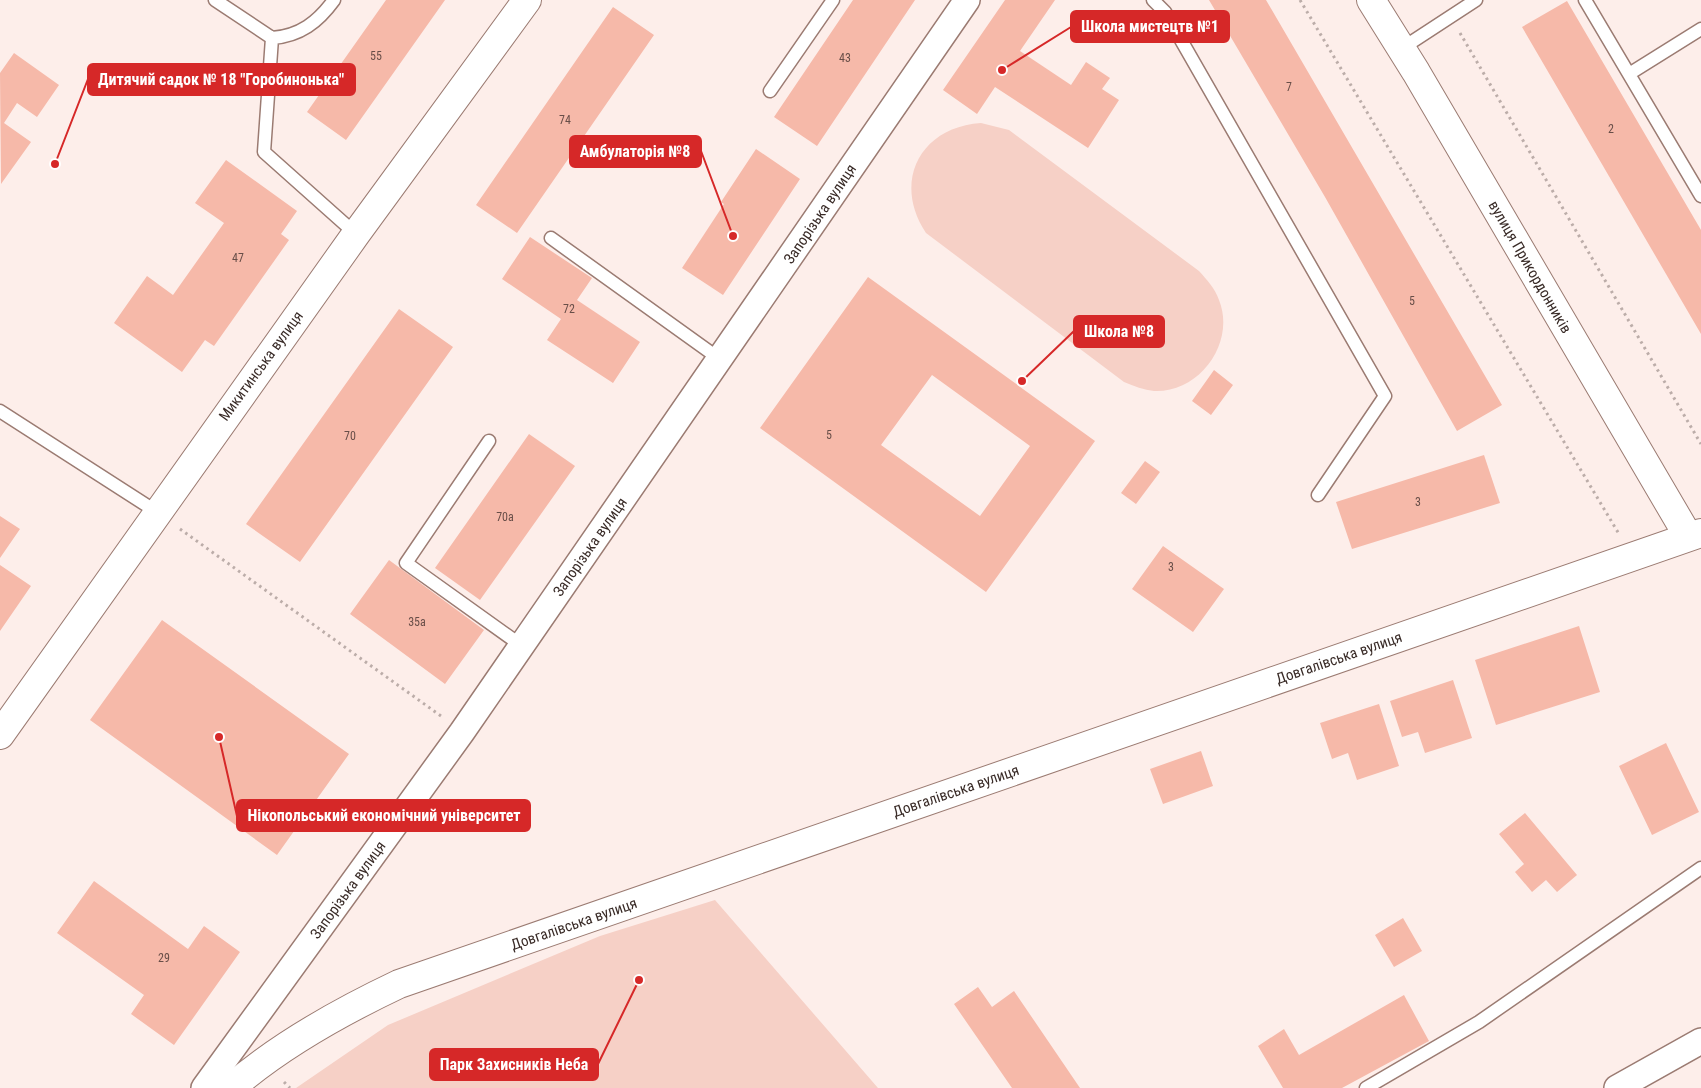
<svg xmlns="http://www.w3.org/2000/svg" width="1701" height="1088" font-family="'Roboto Condensed',sans-serif">
<style>
.park{fill:#f6d0c6}
.building{fill:#f6b9a9;fill-rule:evenodd}
.lines{fill:none;stroke-linecap:round;stroke-linejoin:round}
.lane-casing{stroke:#9b7b72;stroke-width:15}
.street-casing{stroke:#9b7b72;stroke-width:28}
.secondary-casing{stroke:#9b7b72;stroke-width:30}
.path{stroke:#bcada9;stroke-width:3;stroke-dasharray:2.5 4;stroke-linecap:butt}
.lane{stroke:#fff;stroke-width:12}
.street{stroke:#fff;stroke-width:25}
.secondary{stroke:#fff;stroke-width:28}
.labels{text-anchor:middle;dominant-baseline:central;stroke-width:4.5;stroke-linejoin:round;paint-order:stroke}
.number-label{font-size:12px;fill:#684e48}
.street-label{font-size:15px;fill:#392b27;stroke:#fff}
.leader{fill:none;stroke:#d62828;stroke-width:2}
.callout-dot{fill:#d62828;stroke:#fff;stroke-width:2}
.callout{fill:#d62828;stroke:#d62828;stroke-width:2}
.callout-label{font-size:16px;text-anchor:middle;font-weight:bold;fill:#fff}
</style>
<rect width="100%" height="100%" fill="#fdeeea"/>
<path class="park" d="M981,123L1009,130L1199,271C1207,280 1215,288 1219,300C1236,342 1200,393 1154,391C1144,390 1134,386 1124,382L926,233C892,182 920,127 981,123Z
M715,900L878,1088H296L388,1025L600,936Z"/>
<path class="building" d="M386,0H445L346,140L307,112Z
M853,0H915L817,146L774,117Z
M1005,0H1055L1020,51L1071,85L1086,62L1110,78L1102,89L1119,100L1088,148L995,87L977,114L943,90Z
M1209,0H1266L1502,405L1457,431L1325,197Z
M1567,1L1701,230V334L1522,27Z
M613,7L654,35L517,233L476,205Z
M14,53L59,85L37,117L17,103L4,123L31,142L1,184L0,73Z
M756,149L800,179L723,295L682,268L724,204L721,202Z
M226,160L297,211L281,234L289,240L214,346L205,340L182,372L114,323L147,276L173,295L224,223L195,203Z
M530,237L592,278L577,300L640,342L613,383L547,340L561,319L502,279Z
M868,277L1095,441L986,592L760,428ZM932,375L1030,446L980,516L881,445Z
M399,309L453,347L300,562L246,524Z
M1214,370L1233,385L1211,415L1192,401Z
M529,434L575,466L480,600L435,568Z
M1484,455L1500,503L1352,549L1336,502Z
M1145,461L1160,472L1136,504L1121,493Z
M0,516L20,529L0,558Z
M1163,546L1224,589L1193,632L1132,589Z
M389,560L484,630L445,684L350,614Z
M0,565L31,586L0,631Z
M162,620L349,754L277,855L90,720Z
M1579,626L1600,692L1496,725L1475,660Z
M1453,680L1472,738L1425,753L1418,732L1402,737L1390,701Z
M1379,704L1399,766L1357,780L1348,753L1332,759L1320,723Z
M1666,743L1699,812L1652,835L1619,766Z
M1201,751L1213,786L1163,804L1150,769Z
M1525,813L1577,875L1557,892L1546,880L1532,892L1515,872L1524,864L1499,834Z
M94,881L188,949L204,926L240,952L174,1045L131,1014L144,995L57,933Z
M1403,918L1422,951L1394,967L1375,935Z
M978,987L992,1007L1014,991L1080,1088H1012L954,1004Z
M1404,995L1429,1041L1342,1088H1283L1258,1046L1284,1029L1299,1055Z"/>
<g class="lines">
<defs>
<path id="lane" d="M215,0L272,38L264,152L356,234
M1153,0L1165,12L1385,396L1318,495
M1585,0L1701,196
M272,38C300,36 318,22 334,0
M1401,49L1476,0
M1629,74L1701,29
M770,91L833,0
M551,238L721,360
M0,411L157,512
M489,441L406,563L522,646
M1366,1088L1479,1022L1701,868"/>
<path id="street" d="M204,1088L462,732L967,0
M1617,1088L1701,1041"/>
<path id="secondary" d="M1371,0L1416,72L1688,536
M0,735L356,234L527,0
M231,1088C280,1045 340,1012 399,984L1701,533"/>
</defs>
<use href="#lane" class="lane-casing"/>
<use href="#street" class="street-casing"/>
<use href="#secondary" class="secondary-casing"/>
<path class="path" d="M1300,0L1619,534
M1460,33L1701,444
M180,529L441,716
M284,1082L290,1088"/>
<use href="#lane" class="lane"/>
<use href="#street" class="street"/>
<use href="#secondary" class="secondary"/>
</g>
<g class="labels">
<g class="number-label">
<text x="376" y="56">55</text>
<text x="845" y="58">43</text>
<text x="1289" y="87">7</text>
<text x="565" y="120">74</text>
<text x="1611" y="129">2</text>
<text x="238" y="258">47</text>
<text x="1412" y="301">5</text>
<text x="569" y="309">72</text>
<text x="829" y="435">5</text>
<text x="350" y="436">70</text>
<text x="1418" y="502">3</text>
<text x="505" y="517">70а</text>
<text x="1171" y="567">3</text>
<text x="417" y="622">35а</text>
<text x="164" y="958">29</text>
</g>
<g class="street-label">
<text transform="translate(820 214) rotate(-56)">Запорізька вулиця</text>
<text transform="translate(1530 267) rotate(60)">вулиця Прикордонників</text>
<text transform="translate(261 366) rotate(-54)">Микитинська вулиця</text>
<text transform="translate(590 547) rotate(-55)">Запорізька вулиця</text>
<text transform="translate(1339 658) rotate(-19)">Довгалівська вулиця</text>
<text transform="translate(956 791) rotate(-19)">Довгалівська вулиця</text>
<text transform="translate(348 890) rotate(-54)">Запорізька вулиця</text>
<text transform="translate(574 924) rotate(-19)">Довгалівська вулиця</text>
</g>
</g>
<path class="leader" d="M1002 70L1071 27M55 164L88 79M733 236L701 151M1022 381L1074 331M219 737L237 816M639 980L598 1064"/>
<g class="callout-dot">
<circle cx="1002" cy="70" r="5"/>
<circle cx="55" cy="164" r="5"/>
<circle cx="733" cy="236" r="5"/>
<circle cx="1022" cy="381" r="5"/>
<circle cx="219" cy="737" r="5"/>
<circle cx="639" cy="980" r="5"/>
</g>
<g class="callout">
<rect x="1071" y="11" width="158" height="31" rx="5"/>
<rect x="88" y="64" width="267" height="31" rx="5"/>
<rect x="570" y="136" width="131" height="31" rx="5"/>
<rect x="1074" y="316" width="90" height="31" rx="5"/>
<rect x="237" y="800" width="293" height="31" rx="5"/>
<rect x="430" y="1049" width="168" height="31" rx="5"/>
</g>
<g class="callout-label">
<text x="1150" y="32">Школа мистецтв №1</text>
<text x="221" y="85">Дитячий садок № 18 "Горобинонька"</text>
<text x="635" y="157">Амбулаторія №8</text>
<text x="1119" y="337">Школа №8</text>
<text x="384" y="821">Нікопольський економічний університет</text>
<text x="514" y="1070">Парк Захисників Неба</text>
</g>
</svg>
